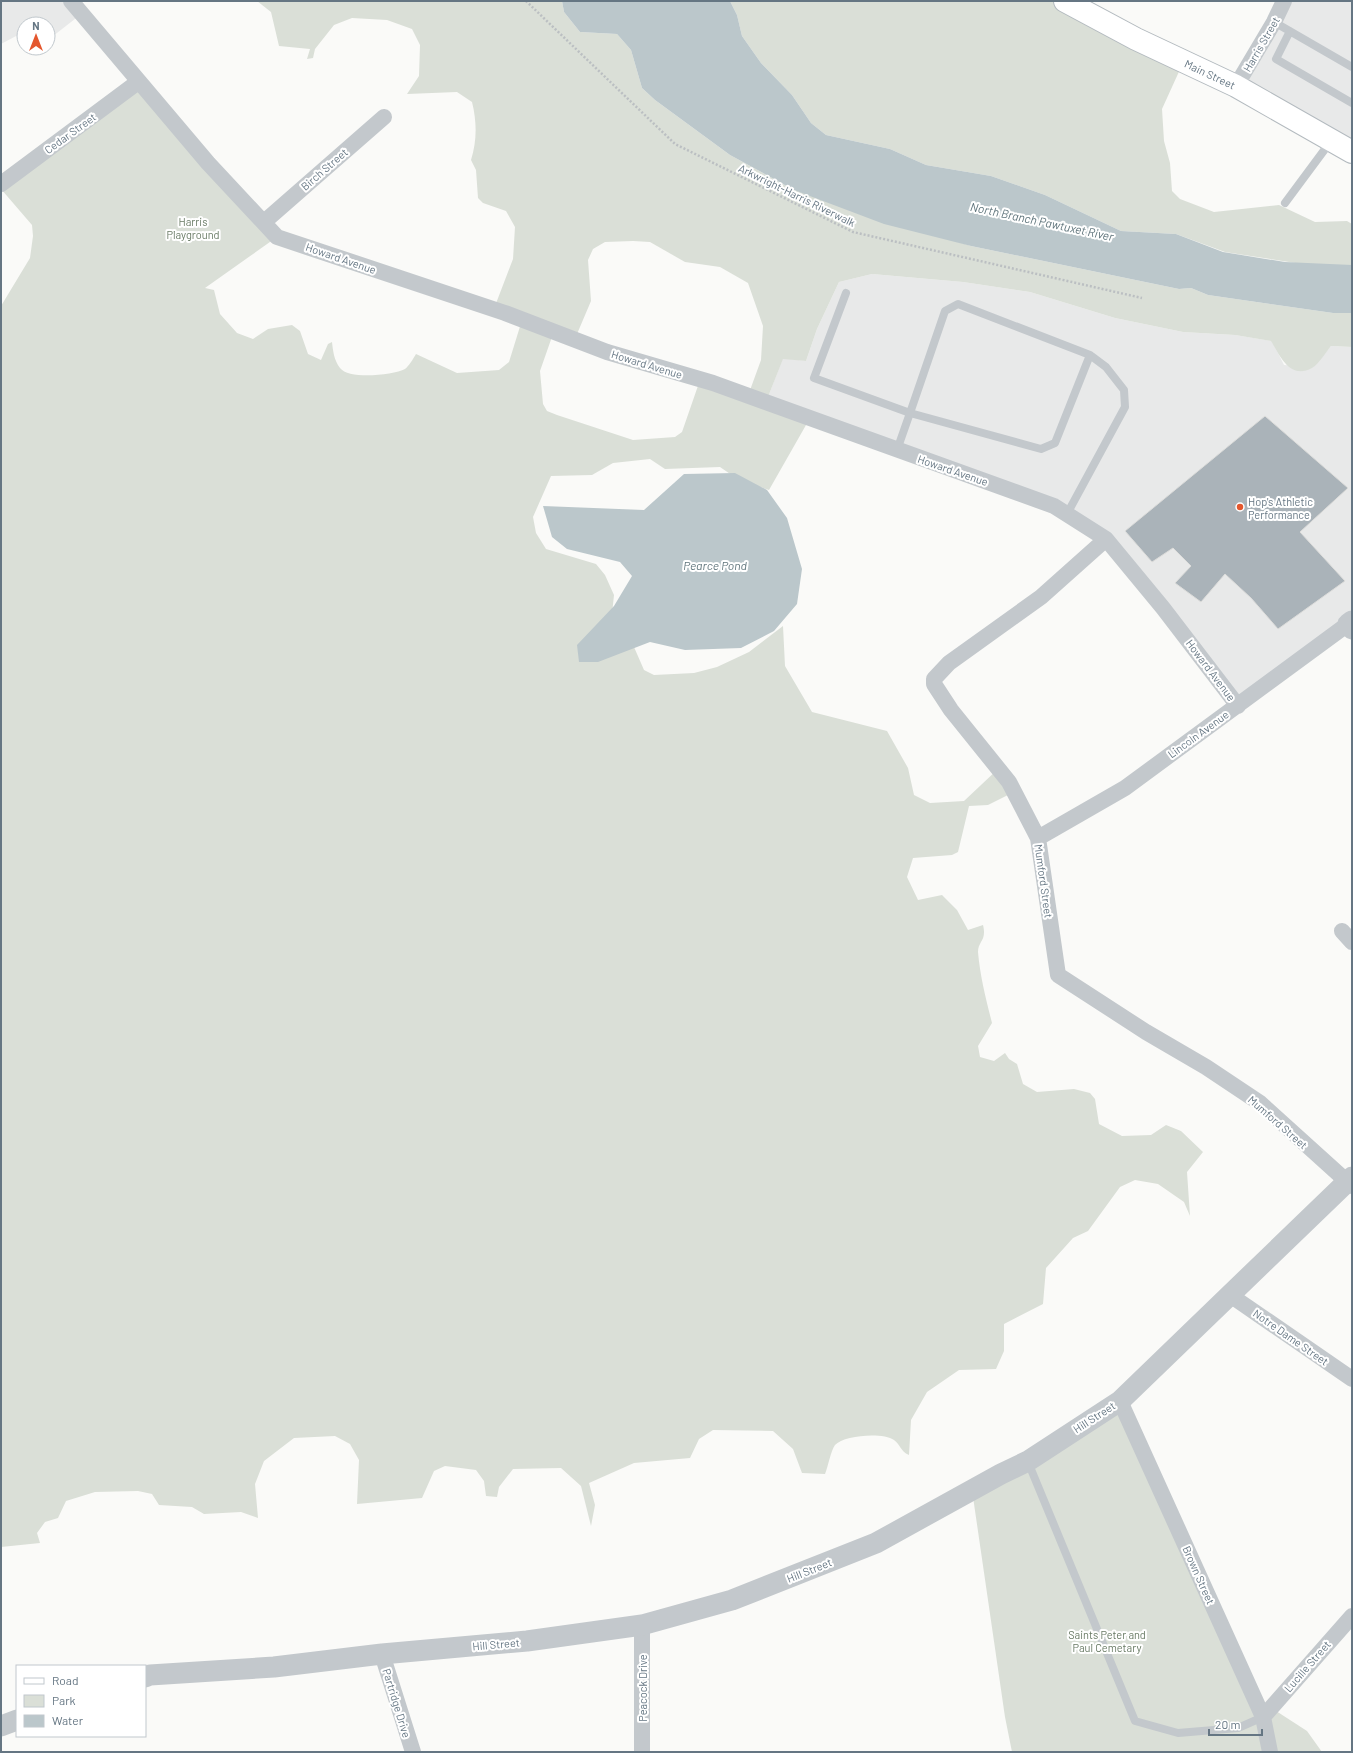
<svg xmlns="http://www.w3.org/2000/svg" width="1353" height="1753" font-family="Barlow,sans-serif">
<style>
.built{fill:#e8e9e9}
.green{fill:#dadfd7;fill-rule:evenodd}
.water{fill:#bbc7cb}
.building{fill:#aab3b9;stroke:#dcdcda}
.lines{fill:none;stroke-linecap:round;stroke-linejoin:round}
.secondary-casing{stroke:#b3babf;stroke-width:24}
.path{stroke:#bbbfc2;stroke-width:2.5;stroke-dasharray:2 2;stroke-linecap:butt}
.service{stroke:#c3c8cc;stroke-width:8}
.minor{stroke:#c3c8cc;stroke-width:16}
.tertiary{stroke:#c3c8cc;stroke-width:21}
.secondary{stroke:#fff;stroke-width:22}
.poi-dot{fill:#e4572e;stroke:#fff;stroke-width:1.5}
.labels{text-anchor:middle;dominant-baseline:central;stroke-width:4;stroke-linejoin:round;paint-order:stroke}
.street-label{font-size:11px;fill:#657683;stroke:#fff}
.park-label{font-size:11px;fill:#687a64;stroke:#fff}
.poi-label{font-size:11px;fill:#657683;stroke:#fff;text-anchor:start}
.water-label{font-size:12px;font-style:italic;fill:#60757c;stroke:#fff}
</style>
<rect width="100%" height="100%" fill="#fafaf8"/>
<path class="built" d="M1,1H72L80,15L48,40V24H24V39L18,35L1,44Z
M1285,1H1352V156L1241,95Z
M872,274L963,282L1030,292L1115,318L1183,332L1235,335L1272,341L1284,365L1313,367L1331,346L1352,347V620L1238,702L1104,535L768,397L783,358L806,361L817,329L839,282Z"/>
<path class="green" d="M257,1H562L564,12L580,32L617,34L631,50L642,88L655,100L730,155L794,190L971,246L1179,289L1191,288L1208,295L1333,313H1352V347L1331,346C1326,352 1319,364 1312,368C1290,380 1280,356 1271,341L1235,335L1183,332L1115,318L1030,292L963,282L872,274L839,282L817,329L806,361L783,359L768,397L810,418L769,490L739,480L720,467L665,469L650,459L613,463L592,475L551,476L533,517L536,533L546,549L596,564L605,575L614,595L610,633L634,647L644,670L654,675L694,673L717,667L749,652L783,626L785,666L812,712L887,731L908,768L914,795L930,803L964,801L998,769L1016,791L988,805L969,806L958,852L952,855L913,858L907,877L918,900L942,895L957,910L968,930L983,925C987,941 978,941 978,952C980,976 986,999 992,1023L978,1046L980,1057L994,1061L1005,1053L1009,1059L1017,1064L1023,1084L1037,1092L1074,1089L1090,1093L1095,1099L1099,1124L1122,1136L1151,1135L1166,1125L1181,1131L1203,1152L1187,1172L1190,1216L1184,1202L1158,1184L1135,1180L1120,1187L1088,1231L1073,1238L1046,1268L1043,1304L1004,1324V1351L996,1369L959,1370L927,1392L911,1420L909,1455C900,1451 901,1445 894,1440C883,1432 844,1435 835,1445C831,1450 828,1467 825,1474L802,1473L793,1449L773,1431L713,1430L699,1439L690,1458L634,1463L589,1483L595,1505L591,1526L581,1486L561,1468L513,1469L499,1487L497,1497L486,1496L484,1481L476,1470L445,1466L434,1471L422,1498L357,1504L359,1460L350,1444L335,1436L294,1438L264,1461L255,1484L258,1518L241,1512L204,1514L192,1507L159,1505L152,1494L138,1491L95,1492L66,1501L58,1518L45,1522L37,1533L40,1543L1,1547V306L30,258L33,236L32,225L1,189L138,82L277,237L205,288L214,290L220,314L237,333L253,339L268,329L292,325L300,331L308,354L321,360L328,344L332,342C333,351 334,360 340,368C349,380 393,375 405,369C409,366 413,359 416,354L457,373L499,370L509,362L522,320L495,306L513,259L515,227L506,211L483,203L478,198L476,170L471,160C477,141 477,122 472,102L457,92L407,94L419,76L420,45L412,29L387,20L352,18L334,25L315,49L313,58L307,59L310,49L279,46L271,12ZM633,241L650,242L685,262L720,267L748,283L763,326L761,360L749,393L700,380L682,432L675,437L633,440L557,415L547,411L543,404L540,371L554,331L577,334L591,301L588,260L593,249L605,242Z
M730,1H1068L1182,65L1162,109L1164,141L1170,163L1172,191L1180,199L1214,212L1279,205L1315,222L1347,221L1352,224V266L1308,265L1225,252L1176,234L1121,231L1045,195L991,176L926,165L890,149L826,135L811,123L792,95L761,63L742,36L737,15Z
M1120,1401L1270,1752H1012L1005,1717L972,1490Z
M1273,1709L1307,1731L1322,1752H1271L1265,1725Z"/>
<path class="water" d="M562,1H730L737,15L742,36L761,63L792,95L811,123L826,135L890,149L926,165L991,176L1045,195L1121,231L1176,234L1223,252L1285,262L1352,265V313H1333L1208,295L1191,288L1179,289L971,246L884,224L794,190L730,155L655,100L642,88L631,50L617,34L580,32L564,12Z
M735,473L767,490L787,518L802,569L797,604L774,631L741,648L685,650L650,642L598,662H579L577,645L614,606L632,576L620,562L567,549L552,537L543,506L644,510L684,474Z"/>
<path class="building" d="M1265,416L1348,488L1300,532L1345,581L1278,629L1251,598L1225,574L1201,602L1175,583L1191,566L1173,548L1152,562L1125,531Z"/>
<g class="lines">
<defs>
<path id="secondary" d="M1065,1L1136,39L1236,86L1352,152"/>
</defs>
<use href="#secondary" class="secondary-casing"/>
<path class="path" d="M526,1L675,144L853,232L1142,298"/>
<path class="service" d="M1274,22L1352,67
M1290,31L1276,59L1352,103
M1285,203L1331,141
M846,293L814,378L910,413L945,311L958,304L1090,355L1106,367L1124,390L1125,407L1067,514
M897,450L910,413L1041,449L1055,443L1090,355
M1028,1462L1135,1721L1178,1733L1238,1728L1263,1717"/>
<path class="minor" d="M71,1L208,163L277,237L505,313L607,352L713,383L1054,506L1106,539L1163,608L1238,706
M1236,86L1274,22L1284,1
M1,184L138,82
M264,222L384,117
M1106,539L1041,597L949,663L934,679V684L951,710L1009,782L1038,838L1058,975L1146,1032L1206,1067L1260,1103L1352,1186
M1038,838L1125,788L1348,624
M1342,931L1352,942
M1230,1295L1352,1379
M1120,1401L1263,1717L1270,1752
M642,1625V1752
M382,1654L413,1752
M1263,1717L1352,1616"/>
<path class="tertiary" d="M1352,621L1348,624L1352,629
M145,1677L150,1675L274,1667L382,1654L527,1641L642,1625L732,1600L876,1543L1001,1474L1028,1461L1120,1401L1352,1177
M1,1726L17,1720"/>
<use href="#secondary" class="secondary"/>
</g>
<circle class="poi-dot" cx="1240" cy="507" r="4"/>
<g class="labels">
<g class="street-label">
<text transform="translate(1261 44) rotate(-60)">Harris Street</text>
<text transform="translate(1210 74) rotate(25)">Main Street</text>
<text transform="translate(70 133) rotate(-36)">Cedar Street</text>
<text transform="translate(324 169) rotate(-41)">Birch Street</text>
<text transform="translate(797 195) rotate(26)">Arkwright-Harris Riverwalk</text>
<text transform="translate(341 258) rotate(19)">Howard Avenue</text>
<text transform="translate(647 364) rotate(17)">Howard Avenue</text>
<text transform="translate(953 470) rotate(19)">Howard Avenue</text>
<text transform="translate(1211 670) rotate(53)">Howard Avenue</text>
<text transform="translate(1198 734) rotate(-36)">Lincoln Avenue</text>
<text transform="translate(1044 881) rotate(82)">Mumford Street</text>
<text transform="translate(1278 1122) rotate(41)">Mumford Street</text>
<text transform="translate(1291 1337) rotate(35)">Notre Dame Street</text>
<text transform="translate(1094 1417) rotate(-33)">Hill Street</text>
<text transform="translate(809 1570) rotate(-22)">Hill Street</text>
<text transform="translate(1199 1575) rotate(66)">Brown Street</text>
<text transform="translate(496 1644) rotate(-5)">Hill Street</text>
<text transform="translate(1307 1666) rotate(-49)">Lucille Street</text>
<text transform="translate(642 1688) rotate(-90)">Peacock Drive</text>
<text transform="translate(397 1703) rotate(73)">Partridge Drive</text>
</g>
<g class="park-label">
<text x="193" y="221">Harris<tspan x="193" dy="13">Playground</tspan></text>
<text x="1107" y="1634">Saints Peter and<tspan x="1107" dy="13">Paul Cemetary</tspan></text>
</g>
<g class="poi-label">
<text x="1248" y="501">Hop's Athletic<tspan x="1248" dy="13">Performance</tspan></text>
</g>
<g class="water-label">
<text transform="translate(1042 221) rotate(12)">North Branch Pawtuxet River</text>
<text x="715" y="565">Pearce Pond</text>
</g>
</g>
<rect width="1353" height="1753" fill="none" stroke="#657683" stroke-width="4"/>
<rect x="16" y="1665" width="130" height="72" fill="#ffffff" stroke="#c1c8cd"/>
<rect x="24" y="1678" width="20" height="6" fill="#ffffff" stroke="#c1c8cd"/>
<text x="52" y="1685" font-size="12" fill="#657683">Road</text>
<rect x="24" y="1695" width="20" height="12" fill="#dadfd7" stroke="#c1c8cd"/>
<text x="52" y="1705" font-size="12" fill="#657683">Park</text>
<rect x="24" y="1715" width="20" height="12" fill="#bbc7cb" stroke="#c1c8cd"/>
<text x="52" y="1725" font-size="12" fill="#657683">Water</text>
<g transform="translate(36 36)"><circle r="19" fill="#ffffff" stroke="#c1c8cd"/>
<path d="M0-3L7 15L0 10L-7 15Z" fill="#e4572e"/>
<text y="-6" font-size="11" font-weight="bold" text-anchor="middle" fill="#657683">N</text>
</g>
<path d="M1209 1729v6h53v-6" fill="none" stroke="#657683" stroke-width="2"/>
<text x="1215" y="1729" font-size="12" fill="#657683" stroke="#ffffff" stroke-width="3" paint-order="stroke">20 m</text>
</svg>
